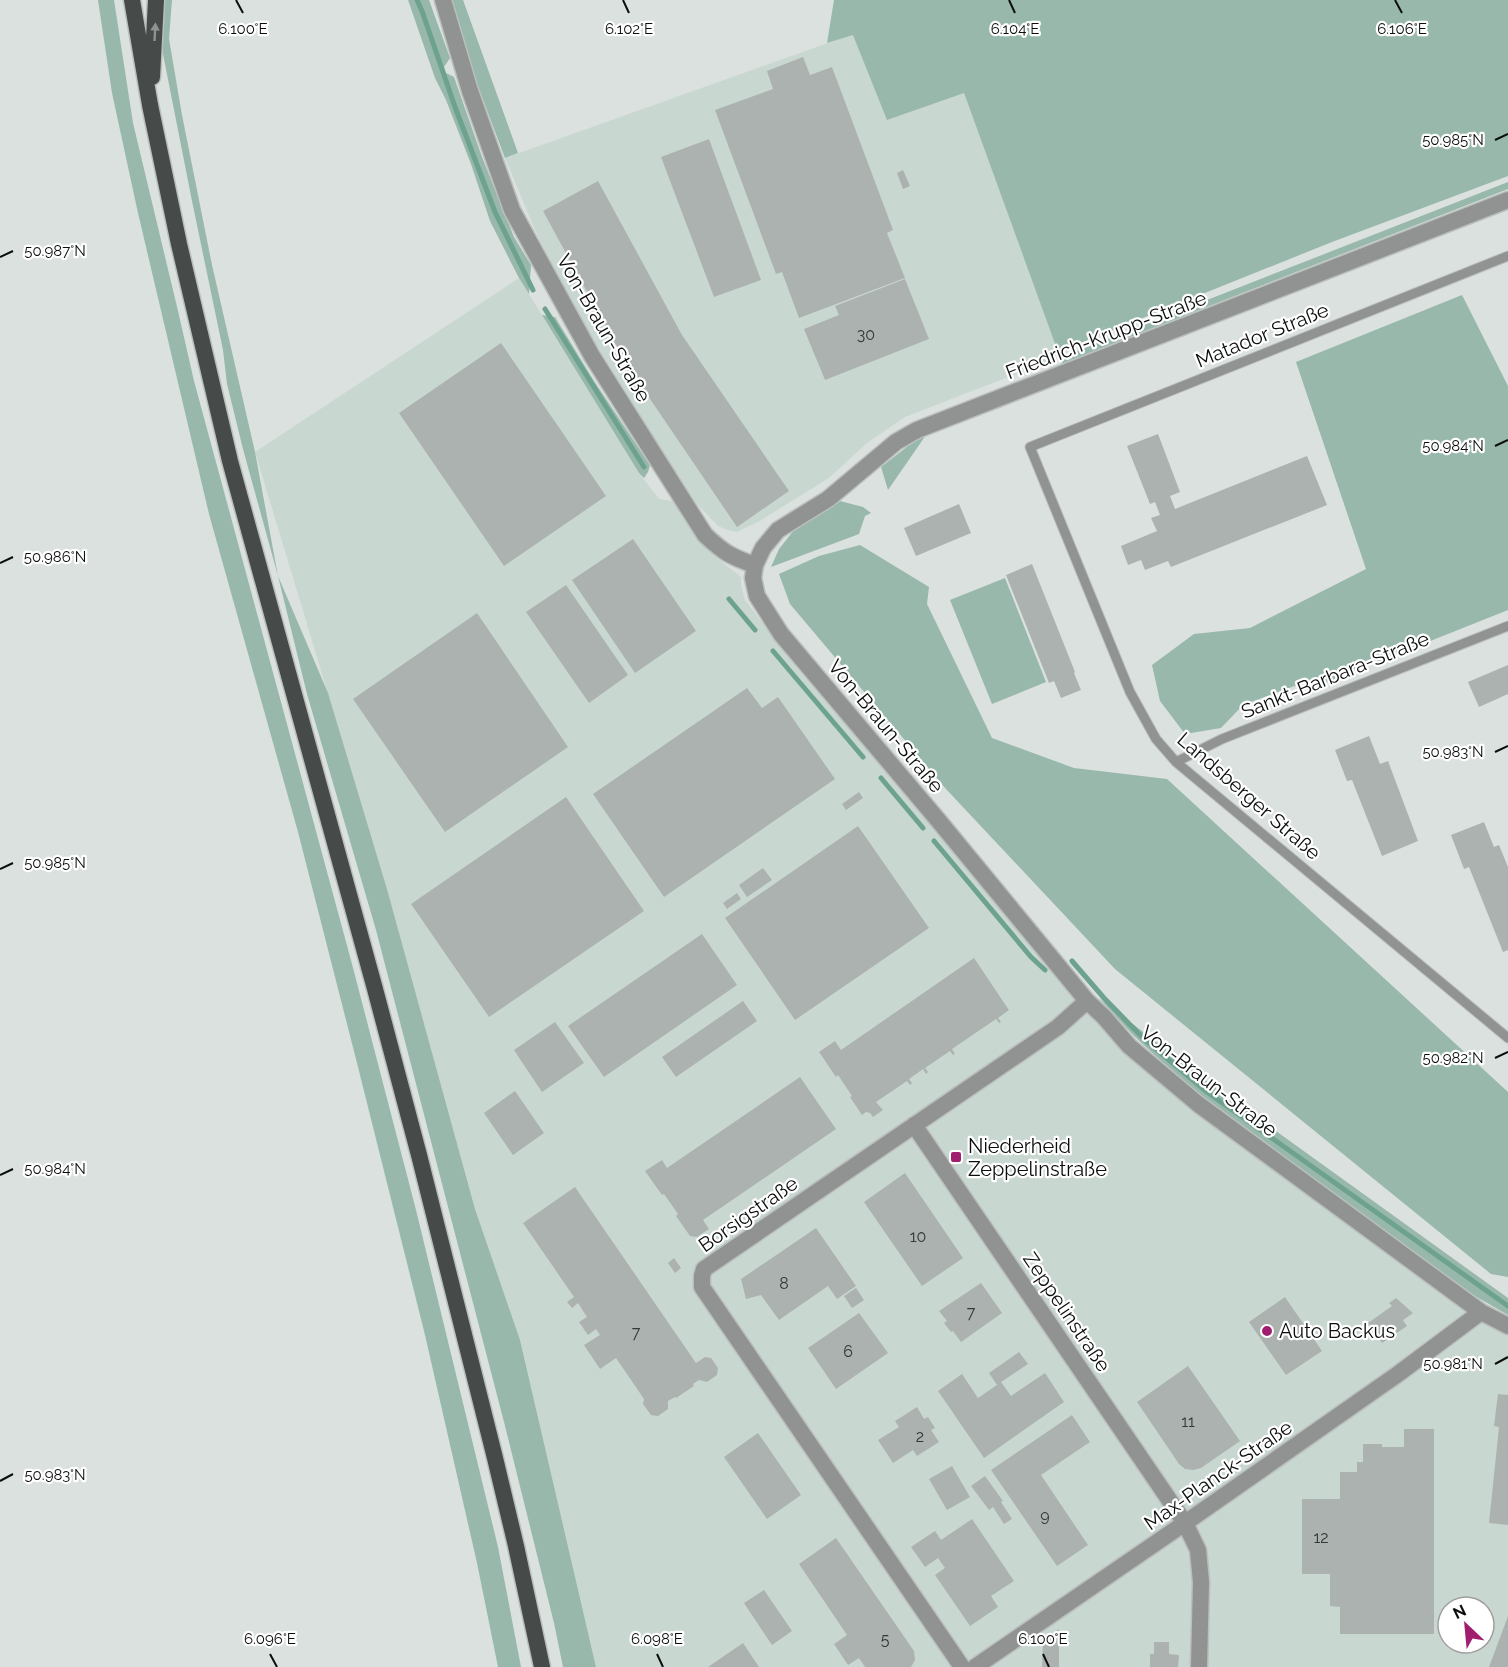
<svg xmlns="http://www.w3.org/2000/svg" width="1508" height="1667" font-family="Raleway,sans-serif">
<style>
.built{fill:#c9d7d1;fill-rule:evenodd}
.green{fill:#97b8ab}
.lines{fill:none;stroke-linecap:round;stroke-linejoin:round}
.stream{stroke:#6da28e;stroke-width:5}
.building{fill:#acb2b0}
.service-casing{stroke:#babfbd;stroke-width:11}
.minor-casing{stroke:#babfbd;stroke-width:19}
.trunk-casing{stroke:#babfbd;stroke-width:19}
.service{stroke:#919392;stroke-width:9}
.minor{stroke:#919392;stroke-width:16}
.trunk{stroke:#464a49;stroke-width:16}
.oneway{fill:#909292}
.ticks{fill:none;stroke:#0c0e0d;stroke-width:2}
.poi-dot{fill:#a11e6e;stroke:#fff;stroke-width:2}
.labels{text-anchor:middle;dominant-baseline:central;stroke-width:4.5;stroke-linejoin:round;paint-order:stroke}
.number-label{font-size:16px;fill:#343736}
.street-label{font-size:20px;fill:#0c0e0d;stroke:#fff}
.poi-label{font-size:20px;fill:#0c0e0d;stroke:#fff;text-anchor:start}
.ticks-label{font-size:15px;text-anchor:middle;fill:#0c0e0d;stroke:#fff;stroke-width:4.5;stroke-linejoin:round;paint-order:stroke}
</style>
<rect width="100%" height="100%" fill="#dbe1df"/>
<path class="built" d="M853,34L964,93L1058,352L1050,361L905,417L867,443L829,478L758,522L737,532L727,530L718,526L697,504L652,435L573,306L535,230L505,158Z
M519,278L639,473L659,499L672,501L713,555L741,577V585L745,600L800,672L1132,1056L1464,1310L1498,1331L1508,1334V1667H596L520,1340L475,1209L387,889L255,452ZM1448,1607H1484V1643H1448Z"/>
<path class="green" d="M98,0H114L133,123L178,311L194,381L352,964L416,1210L498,1547L521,1667H498L477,1563L425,1335L357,1063L298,832L209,514L138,213L112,93Z
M163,0H172L169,39L182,115L212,265L255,452L278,576L328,693L387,889L475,1209L520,1340L596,1667H563L554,1623L504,1422L376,930L307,694L278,576L243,449L227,384L223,350L192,201L163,54Z
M408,0H429L450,58L444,67L446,73L454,77L482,157L514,237L531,265L529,294L519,278L490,221L471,164L446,100L435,78Z
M451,0H463L518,153L505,158L461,41Z
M834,0H1508V176L1332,242L1058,352L964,93L887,120L853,35L827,43Z
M1508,182V189L1061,364L1067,355Z
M1462,295L1508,386V610L1325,683L1305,682L1243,705L1221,728L1185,734L1160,701L1152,665L1194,634L1250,628L1366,569L1296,362Z
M542,315L555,317L594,381L650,465L648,472L644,478L639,473Z
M926,435L888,490L881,467L908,446Z
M840,501L863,507L871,513L865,516L859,534L771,567L779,549L794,530Z
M860,545L929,587L927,604L992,738L1074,768L1167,779L1508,1092V1277L1491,1274L1115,969L946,789L790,604L779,574L819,556Z
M1005,578L1046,682L992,704L950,600Z
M1099,998L1212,1085L1508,1298V1315L1475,1296L1441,1272L1192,1089L1134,1036Z"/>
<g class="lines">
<path class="stream" d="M417,0L422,11L455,107L495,212L533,290
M545,309L644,467
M729,599L755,630
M773,651L863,757
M881,778L923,828
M934,841L1031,957L1045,970
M1072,961L1104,998L1143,1038L1207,1092L1508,1306"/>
</g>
<path class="building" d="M803,57L810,75L832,67L893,230L887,233L905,278L799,318L782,272L776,274L715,110L773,89L767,71Z
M709,139L761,280L714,297L661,157Z
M903,170L910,186L903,189L897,173Z
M598,181L682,335L789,491L737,527L627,365L543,211Z
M905,279L929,339L825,380L804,329L839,315L835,306Z
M501,343L606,496L504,566L399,413Z
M1158,434L1180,492L1170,496L1175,509L1307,456L1327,505L1171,567L1168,561L1145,570L1141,560L1128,565L1121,546L1157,531L1151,518L1160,515L1155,502L1150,504L1127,446Z
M959,504L971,533L916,556L904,528Z
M633,539L696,631L635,673L572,580Z
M1032,564L1075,672L1074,673L1081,690L1061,698L1054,681L1049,683L1006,575Z
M566,585L628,675L589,703L526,612Z
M477,613L568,747L445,832L353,699Z
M1508,665V694L1479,707L1468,682Z
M747,688L762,708L778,697L835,779L664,897L593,794Z
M1369,736L1380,764L1388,761L1418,841L1382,856L1352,780L1347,781L1335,750Z
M859,792L863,798L846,810L842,804Z
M566,797L644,911L489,1017L411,904Z
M1484,822L1494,847L1499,845L1508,867V950L1503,952L1469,867L1464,869L1451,835Z
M858,826L929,928L795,1020L725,918Z
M763,868L772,880L747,897L739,885Z
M737,893L741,899L727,909L723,903Z
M702,934L737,985L604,1077L568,1026Z
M974,958L1009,1010L998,1018L1001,1022L999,1023L996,1019L952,1049L955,1054L953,1055L950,1051L925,1068L928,1072L926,1074L923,1069L909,1079L912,1083L910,1085L907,1081L876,1102L883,1110L873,1117L870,1113L866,1112L862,1115L850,1097L852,1096L838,1075L836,1077L819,1052L835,1041L841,1050Z
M743,1001L757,1021L676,1077L662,1057Z
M555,1022L584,1063L542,1092L514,1050Z
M800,1077L836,1129L703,1220L709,1229L697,1237L690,1236L676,1216L678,1214L664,1194L662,1195L645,1171L662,1160L667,1168Z
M515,1091L544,1133L513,1155L484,1113Z
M905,1173L963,1258L922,1286L864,1202Z
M575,1187L696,1363L705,1357L711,1358L718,1368L717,1375L707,1382L699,1380L693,1384L694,1386L676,1398L675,1397L668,1401V1409L658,1416L651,1415L643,1404L644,1399L616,1358L600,1369L584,1345L600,1335L596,1329L588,1335L579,1322L587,1317L578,1303L572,1308L567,1302L574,1297L523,1223Z
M816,1228L856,1286L837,1299L828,1286L779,1320L761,1295L746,1299L741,1279Z
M674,1258L681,1268L675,1273L668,1263Z
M981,1283L1002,1313L961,1342L953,1331L951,1332L944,1323L947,1321L939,1311Z
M856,1288L864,1300L852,1308L844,1296Z
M1285,1297L1322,1351L1286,1375L1249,1322Z
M1396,1298L1413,1313L1403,1320L1407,1326L1382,1343L1378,1337L1370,1336L1372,1328L1368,1323L1392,1306L1389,1303Z
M859,1313L888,1353L836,1389L808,1348Z
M1019,1352L1028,1364L1001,1382L1011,1396L1045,1373L1064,1402L984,1458L938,1391L962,1374L978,1398L997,1385L989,1373Z
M1188,1366L1240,1441L1201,1468L1193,1470L1185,1469L1179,1464L1137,1402Z
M1498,1394L1508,1395V1525L1489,1523L1499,1427L1494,1426Z
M917,1407L924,1419L928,1417L935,1428L931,1430L939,1442L917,1456L913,1450L893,1463L878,1440L899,1427L895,1421Z
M1072,1415L1090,1442L1041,1475L1088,1545L1057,1566L991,1470Z
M1404,1429H1434V1634H1340V1607L1330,1606V1574H1302V1499H1340V1472H1357V1462H1363V1444H1382V1447H1404Z
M758,1433L801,1495L767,1519L724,1457Z
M952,1466L970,1497L947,1510L929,1479Z
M985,1476L1003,1501L1001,1502L1012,1519L1004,1524L993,1507L989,1510L971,1486Z
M972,1519L1014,1581L991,1596L998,1607L970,1626L935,1575L945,1568L938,1558L925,1567L911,1547L935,1531L941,1540Z
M836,1538L914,1651L915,1660L911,1667H865L859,1658L848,1665L834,1644L847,1635L799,1564Z
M764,1590L792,1631L772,1645L744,1603Z
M1508,1616V1667H1489Z
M1059,1629V1667H1042L1043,1641Z
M1154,1642H1169V1654L1179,1655L1178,1667H1150V1654H1154Z
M743,1643L759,1667H708Z"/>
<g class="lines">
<defs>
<path id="service" d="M1508,256L1030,447L1130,692L1156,739L1176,762L1508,1038
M1176,762L1222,739L1508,626"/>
<path id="minor" d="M443,0L470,91L512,210L592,356L705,535C723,552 731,557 755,565L753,578L757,596L781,634L938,820L1087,1001L1104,1017L1129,1046L1198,1104L1481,1312L1508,1326
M755,565L763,548L778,530L828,499L896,442L917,430L1508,200
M914,1125L1185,1523L1198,1550L1201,1582L1199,1667
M962,1667L702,1287V1276L704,1269L1058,1027L1087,1001
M975,1667L1185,1523L1398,1374L1481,1312"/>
<path id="trunk" d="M132,0L150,105L179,244L230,461L375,989L419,1155L495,1458L516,1546L542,1667
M152,77L156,0"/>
</defs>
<use href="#service" class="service-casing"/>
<use href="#minor" class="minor-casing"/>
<use href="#trunk" class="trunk-casing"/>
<use href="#service" class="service"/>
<use href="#minor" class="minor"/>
<use href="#trunk" class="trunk"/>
</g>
<defs><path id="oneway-solid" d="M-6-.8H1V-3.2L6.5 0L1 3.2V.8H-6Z" transform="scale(1.5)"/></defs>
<use class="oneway" href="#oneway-solid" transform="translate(155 32) rotate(-87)"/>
<path class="ticks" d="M236,0L243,13M623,0L629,13M1009,0L1015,13M1395,0L1402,13M1495,140L1508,134M0,257L13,251M1495,446L1508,440M0,563L13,557M1495,752L1508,746M0,869L13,863M1495,1058L1508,1052M0,1175L13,1169M1495,1364L1508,1357M0,1481L13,1474M270,1654L277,1667M657,1654L663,1667M1043,1654L1049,1667"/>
<g class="poi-dot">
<rect x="950" y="1151" width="12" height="12" rx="3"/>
<circle cx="1267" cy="1331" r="6"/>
</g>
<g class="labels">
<g class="number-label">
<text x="866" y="334">30</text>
<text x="918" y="1236">10</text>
<text x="784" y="1283">8</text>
<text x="971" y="1312">7</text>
<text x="636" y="1332">7</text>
<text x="848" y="1351">6</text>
<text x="1188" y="1421">11</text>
<text x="920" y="1436">2</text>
<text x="1045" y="1515">9</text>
<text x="1321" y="1537">12</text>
<text x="885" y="1639">5</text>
</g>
<g class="street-label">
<text transform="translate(604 328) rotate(60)">Von-Braun-Straße</text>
<text transform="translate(1106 335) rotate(-21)">Friedrich-Krupp-Straße</text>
<text transform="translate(1262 335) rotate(-22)">Matador Straße</text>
<text transform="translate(1335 675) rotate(-22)">Sankt-Barbara-Straße</text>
<text transform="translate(886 726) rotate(50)">Von-Braun-Straße</text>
<text transform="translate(1249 796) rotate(41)">Landsberger Straße</text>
<text transform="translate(1209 1081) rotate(38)">Von-Braun-Straße</text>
<text transform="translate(748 1214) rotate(-35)">Borsigstraße</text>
<text transform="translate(1067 1312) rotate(56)">Zeppelinstraße</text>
<text transform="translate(1218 1475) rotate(-35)">Max-Planck-Straße</text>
</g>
<g class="poi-label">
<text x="968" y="1146">Niederheid<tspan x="968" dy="23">Zeppelinstraße</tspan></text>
<text x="1279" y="1331">Auto Backus</text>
</g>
</g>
<g class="ticks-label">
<text x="243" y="34">6.100°E</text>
<text x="629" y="34">6.102°E</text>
<text x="1015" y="34">6.104°E</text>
<text x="1402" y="34">6.106°E</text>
<text x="1453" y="145">50.985°N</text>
<text x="55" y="256">50.987°N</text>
<text x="1453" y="451">50.984°N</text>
<text x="55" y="562">50.986°N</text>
<text x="1453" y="757">50.983°N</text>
<text x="55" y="868">50.985°N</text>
<text x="1453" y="1063">50.982°N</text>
<text x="55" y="1174">50.984°N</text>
<text x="1453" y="1369">50.981°N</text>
<text x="55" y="1480">50.983°N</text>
<text x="270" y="1644">6.096°E</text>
<text x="657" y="1644">6.098°E</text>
<text x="1043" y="1644">6.100°E</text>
</g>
<g transform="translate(1466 1625) rotate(334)"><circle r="28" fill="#ffffff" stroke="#9e9f9e" stroke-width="1.5"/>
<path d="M0-4.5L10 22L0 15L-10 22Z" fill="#a11e6e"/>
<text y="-9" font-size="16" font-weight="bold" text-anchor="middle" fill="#0c0e0d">N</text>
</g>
</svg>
